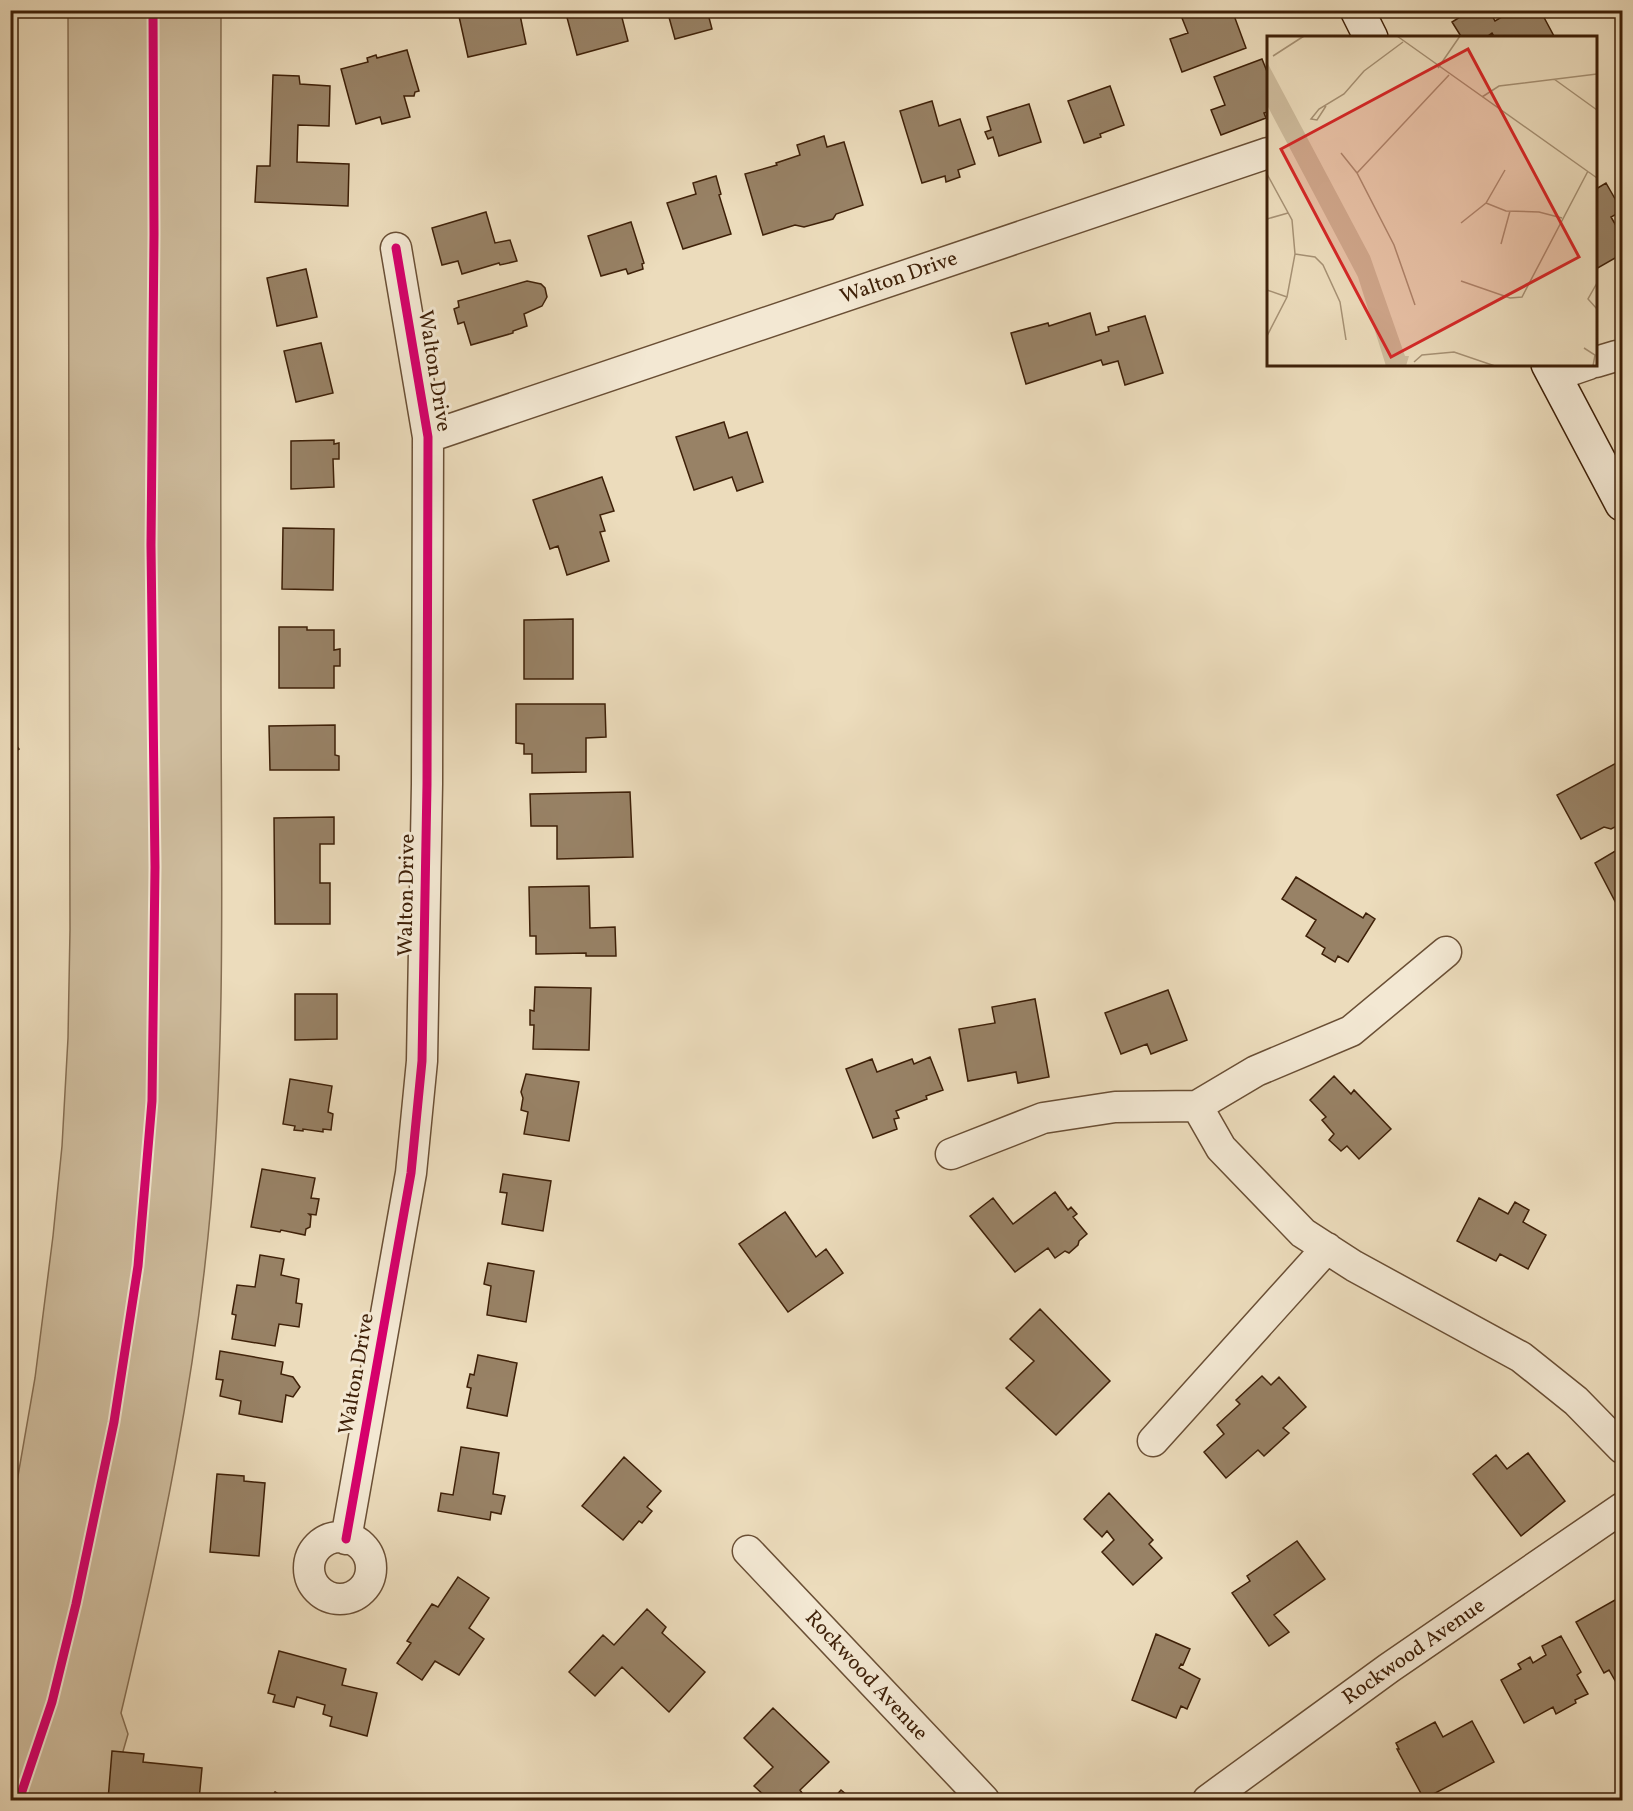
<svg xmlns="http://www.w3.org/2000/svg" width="1633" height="1811" font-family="Vollkorn,serif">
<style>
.green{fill:#cebc9d;stroke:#866e52;stroke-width:1.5}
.building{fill:#988266;stroke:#3e2008;stroke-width:1.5}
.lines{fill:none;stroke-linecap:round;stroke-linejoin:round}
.minor-casing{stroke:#6a4f35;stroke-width:33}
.secondary-casing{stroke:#3e2008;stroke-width:36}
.minor{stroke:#f3e8d3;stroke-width:30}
.secondary{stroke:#f3e8d3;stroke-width:33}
.cycleway-casing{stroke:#f3e8d3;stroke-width:13}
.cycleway{stroke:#d6006c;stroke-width:9}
.labels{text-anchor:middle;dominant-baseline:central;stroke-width:6;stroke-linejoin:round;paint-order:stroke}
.street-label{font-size:21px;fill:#3e2008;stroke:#f3e8d3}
.inset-road{fill:none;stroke:#a69174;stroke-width:1.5}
.view{fill:#d62828;fill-opacity:0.15;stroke:#d62828;stroke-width:3}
.inset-edge{fill:none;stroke:#3e2008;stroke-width:3}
</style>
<rect width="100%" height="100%" fill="#ecdcbc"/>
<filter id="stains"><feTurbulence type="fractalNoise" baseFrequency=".00333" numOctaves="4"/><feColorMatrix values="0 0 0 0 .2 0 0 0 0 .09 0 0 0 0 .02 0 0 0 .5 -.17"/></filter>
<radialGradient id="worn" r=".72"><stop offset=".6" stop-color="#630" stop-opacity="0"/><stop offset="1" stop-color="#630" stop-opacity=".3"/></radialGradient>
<path class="green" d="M68,11H221C221,234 220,458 221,681C221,856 226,1031 211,1205C196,1377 161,1546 121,1713L128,1734L109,1800H11V1516L35,1378L53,1236L62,1146L68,1038L70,930Z"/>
<path class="building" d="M466,10H475L476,15L496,10H519L526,44L468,57L458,12Z
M565,10H620L628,41L577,55Z
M667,10H707L712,29L675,39Z
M1185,10H1232L1246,48L1182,72L1170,39L1188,33L1180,13Z
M1471,10H1489L1495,21L1514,10H1540L1555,38H1495L1492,33L1485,38H1462L1452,22Z
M407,50L419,91L415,92L414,96H404L410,117L382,124L380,117L356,124L341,69L368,62L367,58L376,55L377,58Z
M1262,59L1268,74V112L1264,113L1266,118L1221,135L1211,110L1225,105L1214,77Z
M273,75L299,76L300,84L330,86L329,126L298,125L297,162L349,164L348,206L255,202L257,166H270Z
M1110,86L1124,125L1100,134L1101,137L1084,143L1068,101Z
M932,101L939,126L960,119L975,164L958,170L960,177L946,182L945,176L922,183L900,111Z
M1029,104L1041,142L999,156L993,137L988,139L985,132L991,130L987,117Z
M824,136L827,147L844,142L863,205L836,214L833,219L804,227L795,225L763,235L745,174L777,165L776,163L800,155L797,145Z
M716,176L721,194L719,195L731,234L683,249L667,203L696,194L693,183Z
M1606,183L1622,211L1611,217L1622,236V254L1596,269V189Z
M486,212L495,243L510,240L517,261L500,265L499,263L462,274L458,261L442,265L432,228Z
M631,222L644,263L642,264L643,269L628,274L626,269L601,276L588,236Z
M306,269L317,317L277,326L267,278Z
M527,281L541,284L545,288L547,297L542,306L524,314L527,326L513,331V333L471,345L464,322L458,324L454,309L459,307L458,301Z
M1090,313L1096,335L1109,331L1108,327L1145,316L1163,373L1125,385L1118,361L1103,365L1101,360L1026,384L1011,333L1048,323L1049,326Z
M321,343L333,393L296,402L284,351Z
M724,422L729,438L747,432L763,482L737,491L732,477L694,490L676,437Z
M334,440V444L339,443V459H333L334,487L291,489V441Z
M602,477L614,511L600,515L605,531L600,532L609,561L567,575L558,546L550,549L533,500Z
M283,528L334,529L333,590L282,589Z
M573,619V679H524V620Z
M279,627H307V630H334V650L340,649V666H334V688H279Z
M516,704H605L606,737L586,738V772L532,773V754H524V744L516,743Z
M335,725V755L339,756V770H270L269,726Z
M10,737L19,749L10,755Z
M1622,760V816L1619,825L1611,829L1604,827L1581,839L1557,795Z
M630,792L633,857L557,859V826H531L530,794Z
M334,817V844H320V883H330V924H275L274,818Z
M1622,847V905L1618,907L1595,863Z
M1296,877L1363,918L1366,913L1375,919L1348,962L1338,956L1335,962L1322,954L1325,948L1306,936L1316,920L1282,899Z
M589,886L590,928L615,927L616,956H586V953L536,954V936H530L529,887Z
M535,987L591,988L589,1050L533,1049L534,1025H530V1010L534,1011Z
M1168,990L1187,1040L1151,1054L1147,1044L1121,1054L1105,1013Z
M295,994H337V1039L295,1040Z
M1035,999L1049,1077L1018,1083L1016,1072L968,1081L959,1029L995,1023L992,1007Z
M930,1057L943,1090L926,1096L927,1099L896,1111L899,1118L894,1119L897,1129L873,1138L846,1069L872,1059L877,1072L912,1059L914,1064Z
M526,1074L579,1082L569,1141L524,1134L528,1112L521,1110L523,1098L521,1092Z
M1334,1076L1351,1094L1354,1090L1391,1129L1359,1159L1347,1146L1341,1151L1329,1140L1334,1134L1322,1120L1326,1117L1310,1100Z
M290,1079L332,1086L328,1112L333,1114L331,1130L323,1129V1132L303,1129V1131L294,1130L295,1126L283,1124Z
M262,1169L315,1178L311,1198L319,1199L316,1215L309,1214L311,1216L310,1227L306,1229L305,1235L281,1230L280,1232L251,1227Z
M503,1174L551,1181L543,1231L502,1224L507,1193L500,1192Z
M1055,1192L1068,1210L1071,1207L1077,1214L1073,1217L1087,1234L1079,1241L1078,1245L1069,1253L1065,1251L1055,1258L1048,1248L1015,1272L970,1216L993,1198L1013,1224Z
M1479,1198L1508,1214L1515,1202L1529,1210L1523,1222L1546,1235L1528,1269L1500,1254L1496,1261L1457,1241Z
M785,1212L816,1257L826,1249L843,1273L788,1312L739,1244Z
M260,1255L284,1259L281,1275L299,1279L296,1303L302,1304L299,1327L279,1324L275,1346L232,1339L236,1315L232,1314L237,1285L255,1287Z
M488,1263L534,1271L526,1322L487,1315L491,1286L484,1284Z
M1040,1309L1110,1381L1056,1435L1006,1388L1034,1361L1010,1339Z
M220,1351L283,1362L281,1374L293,1377L300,1387L293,1397L286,1395L282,1422L239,1414L241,1401L220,1396L223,1380L216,1379Z
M478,1355L517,1363L507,1416L467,1408L471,1388L467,1387L470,1374L474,1375Z
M1262,1376L1271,1385L1279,1377L1306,1407L1283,1428L1289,1433L1264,1456L1258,1450L1226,1478L1204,1452L1224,1434L1217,1425L1240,1404L1236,1400Z
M461,1447L499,1453L493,1494L505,1496L501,1514L491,1512L490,1520L438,1511L441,1493L453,1495Z
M1528,1453L1565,1501L1521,1536L1473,1474L1496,1455L1507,1469Z
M624,1457L661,1491L647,1507L652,1511L642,1523L639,1521L623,1540L582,1506Z
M217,1474L244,1476V1481L265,1483L259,1556L210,1552Z
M1109,1493L1153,1540L1149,1544L1162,1558L1133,1585L1102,1552L1114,1540L1107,1531L1102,1537L1084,1519Z
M1297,1541L1325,1579L1274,1615L1289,1632L1269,1646L1232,1593L1250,1581L1247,1576Z
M458,1577L489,1598L469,1628L484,1639L459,1675L435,1661L422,1680L397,1663L411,1643L407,1641L432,1604L438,1607Z
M1622,1596V1690L1621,1691L1609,1670L1604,1673L1576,1622Z
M647,1609L666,1627L662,1633L705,1672L669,1712L622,1667L595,1696L569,1672L603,1635L614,1645Z
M1156,1634L1190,1649L1183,1665L1181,1664L1179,1668L1200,1679L1187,1709L1181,1706L1176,1718L1132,1700Z
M1561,1636L1581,1672L1577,1675L1588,1694L1575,1700L1576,1703L1556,1714L1553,1707L1524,1723L1501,1680L1521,1669L1518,1664L1530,1657L1533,1663L1546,1655L1542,1646Z
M279,1651L346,1669L342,1685L377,1693L367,1736L330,1726L332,1717L323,1714L325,1705L297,1697L294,1707L273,1702L275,1695L268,1693Z
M773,1708L829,1762L800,1790L802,1793L795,1800H769L754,1786L773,1767L744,1738Z
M1472,1721L1494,1762L1424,1799L1397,1749H1399L1396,1743L1435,1722L1443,1737Z
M112,1751L144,1754L143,1762L202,1768L199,1800H108Z
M841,1790L853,1800H832Z
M275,1792L289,1800H270Z"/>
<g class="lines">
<defs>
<path id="minor" d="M1596,362L1616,356H1622
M1554,376L1589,364
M428,437L1268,153
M1197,1106L1221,1148L1303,1233L1354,1266L1521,1357L1576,1401L1622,1448
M951,1154L1043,1118L1115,1107L1197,1106L1256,1071L1351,1031L1446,952
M1153,1441L1327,1248
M309 1568a31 31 0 1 1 62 0a31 31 0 1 1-62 0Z
M346,1539L411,1173L422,1061L427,784L428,437L396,248
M748,1551L984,1800
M1208,1800L1389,1668L1622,1508"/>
<path id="secondary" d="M1357,10L1371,38
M1548,364L1622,504"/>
</defs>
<use href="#minor" class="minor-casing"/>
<use href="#secondary" class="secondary-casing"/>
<use href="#minor" class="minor"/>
<use href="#secondary" class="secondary"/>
<defs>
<path id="cycleway" d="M346,1539L411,1173L422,1061L427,784L428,437L396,248
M19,1800L52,1702L76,1604L114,1422L138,1266L152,1101L155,867L151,545L154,234L153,10"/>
</defs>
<use href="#cycleway" class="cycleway-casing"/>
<use href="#cycleway" class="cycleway"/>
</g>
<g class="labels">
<g class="street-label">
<text transform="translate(899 278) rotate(-19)">Walton Drive</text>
<text transform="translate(434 371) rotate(81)">Walton Drive</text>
<text transform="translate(407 895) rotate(-89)">Walton Drive</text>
<text transform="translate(357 1374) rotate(-80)">Walton Drive</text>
<text transform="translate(1414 1652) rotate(-35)">Rockwood Avenue</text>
<text transform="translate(866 1676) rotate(47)">Rockwood Avenue</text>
</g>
</g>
<g transform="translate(1267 36)">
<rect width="330" height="330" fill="#ecdcbc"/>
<path d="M0,26L103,220L138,320H142L139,330H119L91,241L0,69Z" fill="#cebc9d"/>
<path class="inset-road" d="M130,0L330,142M6,20L37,0M171,32L193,0M287,43L330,74M215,61L232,50L330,38M59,70L50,84L44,83L52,73L77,58L97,35L136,6M74,117L90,137L127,209L148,269M90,137L182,39M0,138L25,184L28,218L20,261L0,300M219,167L239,175L272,176L295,182M0,183L21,177M194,187L219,167L238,134M234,208L243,175M28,218L48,221L56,229L73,266L79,304M194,245L243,262L255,261L321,135M330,247L321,263L330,273M0,254L20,261M317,312L328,319L326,330M147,326L155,319L187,316L228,330"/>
<path class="view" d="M201,13L312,221L124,321L14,113Z"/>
<rect width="330" height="330" class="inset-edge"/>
</g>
<rect width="1633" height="1811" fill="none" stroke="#ecdcbc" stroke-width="36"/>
<rect x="12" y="12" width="1609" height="1787" fill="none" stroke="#3e2008" stroke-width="3"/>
<rect x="18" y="18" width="1597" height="1775" fill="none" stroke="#3e2008" stroke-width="1.5"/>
<rect width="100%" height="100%" filter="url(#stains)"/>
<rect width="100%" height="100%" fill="url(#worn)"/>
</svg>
